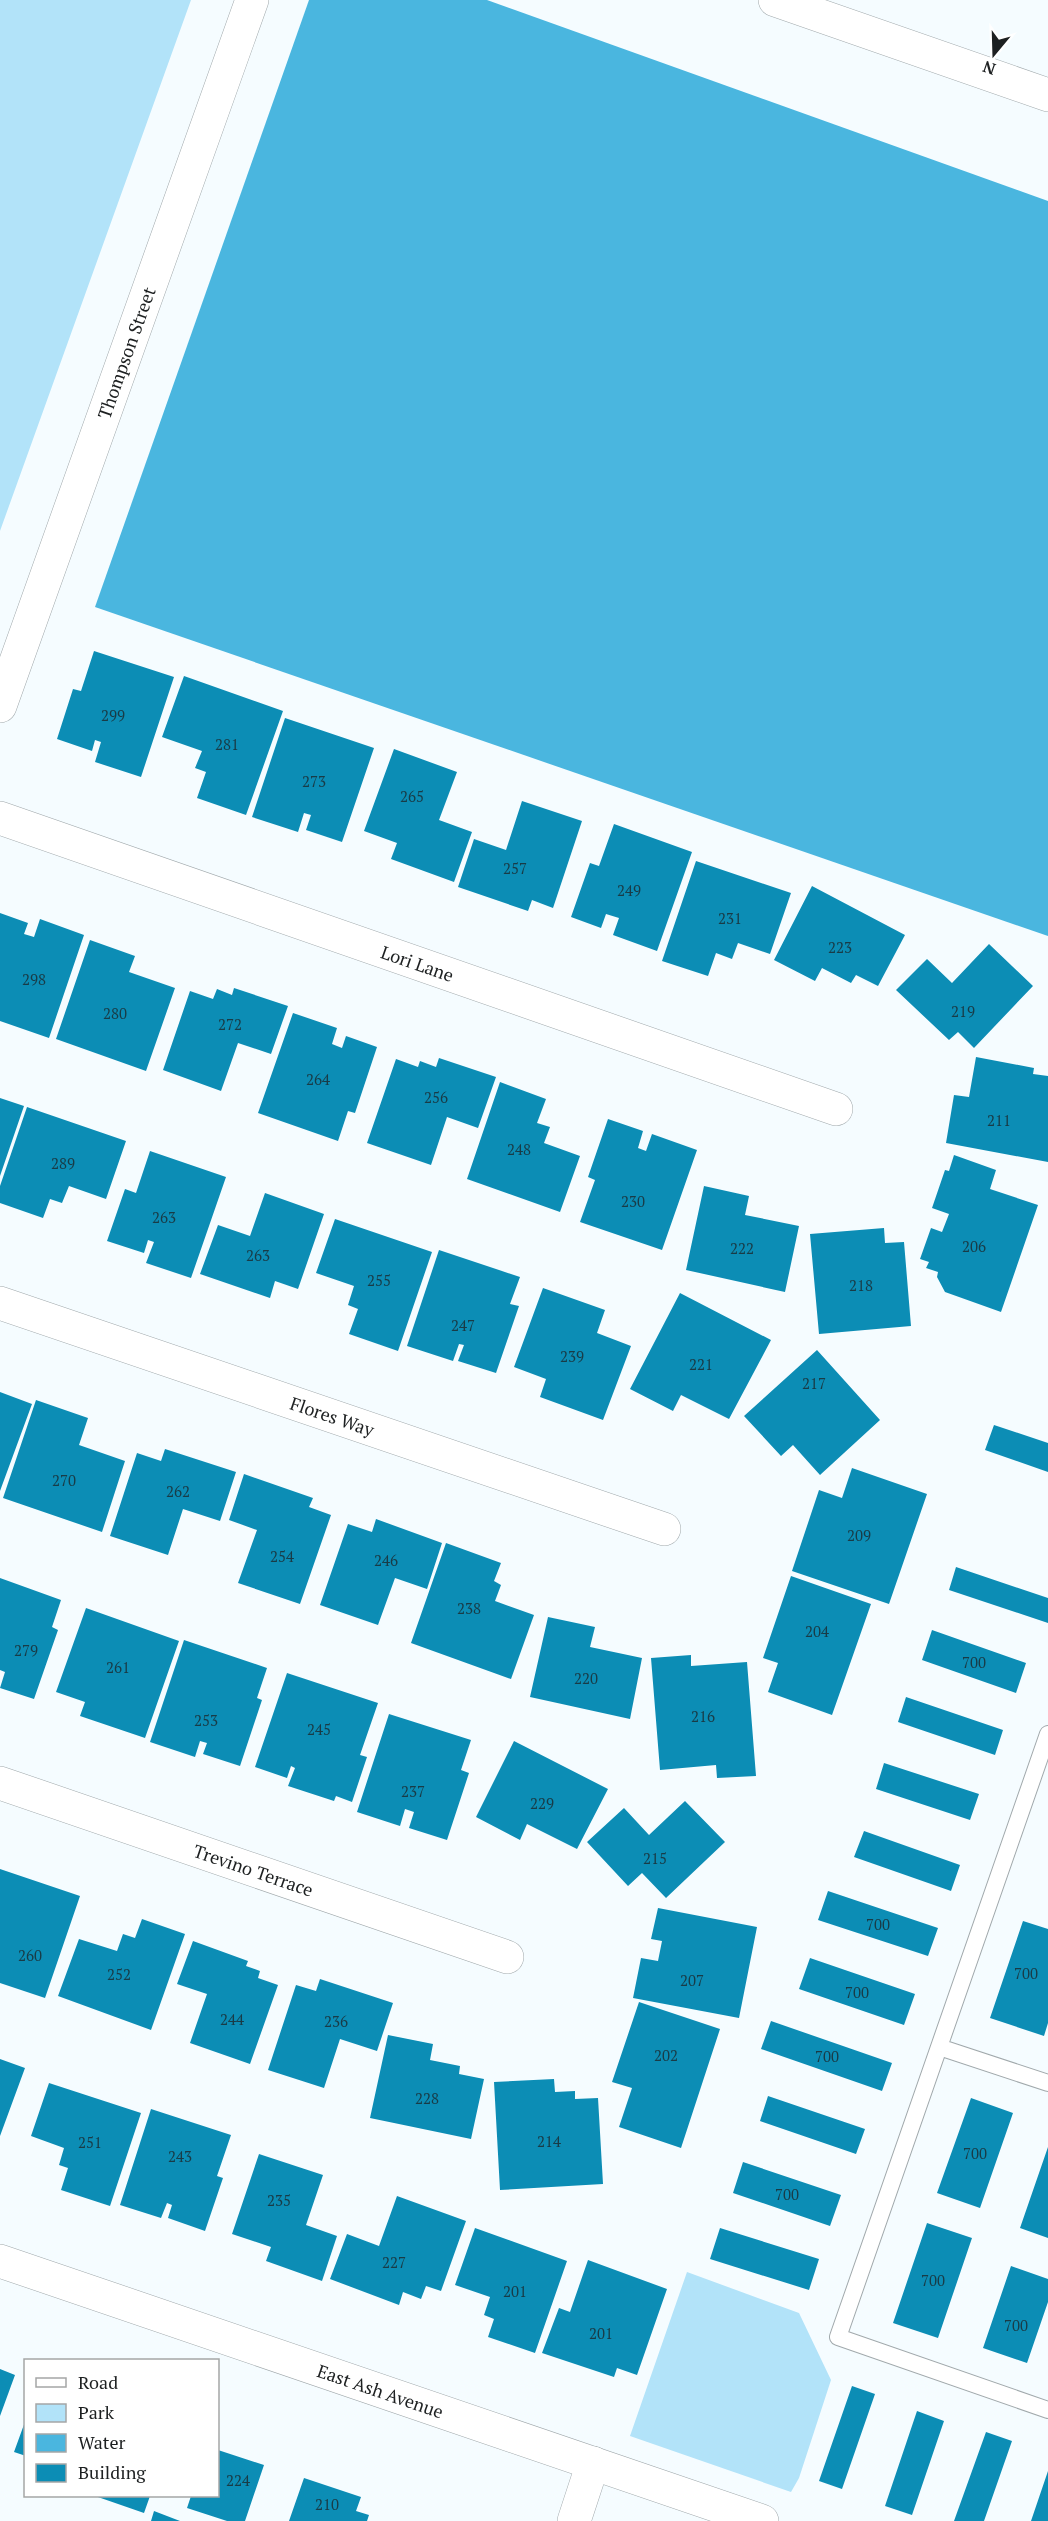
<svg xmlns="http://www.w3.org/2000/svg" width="1048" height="2521" font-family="'PT Serif',serif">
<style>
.green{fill:#b2e3f9}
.water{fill:#4ab6df}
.building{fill:#0c8db5}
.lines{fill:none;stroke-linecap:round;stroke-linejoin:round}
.service-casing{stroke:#a1a9ac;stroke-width:18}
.minor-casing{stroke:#a1a9ac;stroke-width:34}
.tertiary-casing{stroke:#a1a9ac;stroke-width:34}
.service{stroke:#fff;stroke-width:16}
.minor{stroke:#fff;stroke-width:33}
.tertiary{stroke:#fff;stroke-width:33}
.labels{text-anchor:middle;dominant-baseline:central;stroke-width:4.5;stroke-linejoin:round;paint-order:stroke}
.number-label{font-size:15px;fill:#193b46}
.street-label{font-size:18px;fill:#1d2021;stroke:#fff}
</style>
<rect width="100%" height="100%" fill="#f5fcff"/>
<path class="green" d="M0,0H191L0,531Z
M687,2272L799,2313L831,2380L799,2478L791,2492L630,2436Z"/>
<path class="water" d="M309,0H487L1048,201V936L95,607Z"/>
<path class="building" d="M94,651L174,677L141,777L95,762L101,742L95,740L92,751L57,739L73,689L81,691Z
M184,676L283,711L246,815L197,798L206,772L195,768L202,751L162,737Z
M285,718L374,748L342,842L306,830L311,815L304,813L298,832L252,817Z
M394,749L457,772L439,820L472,832L454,882L391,859L397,843L364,831Z
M522,801L582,821L553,908L532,900L528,911L458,887L474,839L506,850Z
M614,824L692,852L657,951L613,935L619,918L606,914L601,928L571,917L590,863L599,866Z
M696,861L791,893L770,954L738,943L732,959L716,953L708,976L662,961Z
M812,886L905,935L878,986L856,975L851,983L822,968L815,981L774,960Z
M0,913L28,923L24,934L34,937L40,919L84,935L49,1038L0,1021Z
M90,940L135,956L129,972L175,988L146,1071L56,1039Z
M989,944L1033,986L974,1048L958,1032L949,1040L896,990L927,959L952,983Z
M234,988L288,1006L271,1054L238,1043L221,1091L163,1070L190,991L213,999L217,989L232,995Z
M293,1013L337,1028L332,1044L342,1048L346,1036L377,1047L355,1113L348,1111L338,1141L258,1113Z
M976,1057L1034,1068L1033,1074L1048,1076V1162L946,1143L954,1095L969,1097Z
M439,1058L496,1077L478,1128L447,1117L431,1165L367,1143L396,1059L418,1067L420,1061L436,1067Z
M500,1082L546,1099L537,1123L550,1127L544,1143L580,1156L560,1212L467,1179Z
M0,1098L24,1106L0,1176Z
M27,1107L126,1141L106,1199L69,1186L62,1203L50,1199L43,1218L0,1203V1186Z
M608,1119L643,1131L638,1148L646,1151L652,1134L697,1150L662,1250L580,1222L595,1180L588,1177Z
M150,1151L226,1177L191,1278L146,1263L154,1242L148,1240L144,1253L107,1241L125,1189L136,1193Z
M954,1155L996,1170L990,1189L1038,1205L1001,1312L945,1292L937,1277L938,1272L926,1268L929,1262L920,1259L931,1228L942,1232L949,1214L932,1208L945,1170L949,1171Z
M704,1186L749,1196L745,1215L799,1226L785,1292L686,1270Z
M265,1193L324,1214L298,1289L275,1281L270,1298L200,1274L218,1225L250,1236Z
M335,1219L432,1252L398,1351L349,1334L358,1309L348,1305L354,1286L316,1273Z
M884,1228L885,1243L904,1242L911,1326L819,1334L810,1234Z
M439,1250L520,1277L510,1304L519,1306L496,1373L458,1361L464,1345L459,1344L453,1361L407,1346Z
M543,1288L605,1310L597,1333L631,1346L603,1420L540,1397L546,1379L514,1367Z
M680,1293L771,1340L729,1419L681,1395L673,1411L630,1389Z
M817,1350L880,1420L820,1475L793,1445L781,1456L744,1416Z
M0,1392L32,1404L0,1491Z
M36,1400L88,1418L79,1445L125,1461L102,1532L3,1498Z
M994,1425L1048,1443V1472L985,1450Z
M165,1449L236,1472L220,1521L183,1509L168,1555L110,1536L137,1453L161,1461Z
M852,1468L927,1494L889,1604L792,1571L819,1490L842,1498Z
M244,1474L313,1498L309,1507L331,1515L300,1604L238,1583L257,1530L229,1520Z
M376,1519L442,1543L427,1589L395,1578L378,1625L320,1605L348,1524L372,1532Z
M446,1543L501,1563L494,1581L501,1585L495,1601L534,1615L511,1679L411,1643Z
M956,1567L1048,1598V1623L949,1590Z
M791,1576L871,1604L832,1715L768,1692L778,1663L763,1658Z
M0,1578L61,1600L52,1627L58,1630L34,1699L0,1688L5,1672L0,1670Z
M86,1608L179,1641L145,1738L80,1716L85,1702L56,1692Z
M548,1617L595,1627L590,1647L642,1658L630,1719L530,1697Z
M932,1630L1026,1663L1016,1693L922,1660Z
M184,1640L267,1668L257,1698L262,1700L240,1766L203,1754L207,1743L200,1741L195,1757L150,1742Z
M691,1655V1666L747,1662L756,1776L717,1778L716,1765L660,1770L651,1658Z
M287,1673L378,1703L360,1755L367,1757L352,1802L336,1796L334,1801L288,1786L295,1768L291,1766L287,1778L255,1767Z
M906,1697L1003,1730L995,1755L898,1722Z
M389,1714L471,1740L461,1770L469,1773L447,1840L409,1828L414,1812L405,1809L400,1826L357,1812Z
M514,1741L608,1789L577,1849L527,1824L520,1840L476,1817Z
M884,1763L979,1794L970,1820L876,1789Z
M685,1801L725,1842L666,1898L642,1873L628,1886L587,1842L624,1808L649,1835Z
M864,1831L960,1865L951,1891L854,1857Z
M0,1869L80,1896L45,1998L0,1983Z
M828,1891L938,1928L928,1956L818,1920Z
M658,1908L757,1927L739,2018L633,1998L641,1958L658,1961L662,1941L651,1939Z
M142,1919L185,1934L151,2030L58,1996L79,1939L117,1951L123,1934L135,1938Z
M1023,1921L1048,1929V2023L1044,2036L990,2018Z
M193,1941L248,1961L246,1966L260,1971L258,1978L278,1985L250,2064L190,2043L207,1994L177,1984Z
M810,1958L915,1994L904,2025L799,1989Z
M320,1979L393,2003L377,2051L340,2039L324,2088L268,2070L296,1985L316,1991Z
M639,2002L720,2029L681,2148L619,2127L632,2088L612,2082Z
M771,2021L892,2063L882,2091L761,2049Z
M388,2035L433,2044L430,2060L460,2066L459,2074L484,2079L471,2139L370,2118Z
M0,2059L25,2068L0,2136Z
M554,2079L555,2092L575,2091V2099L598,2098L603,2184L500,2190L494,2082Z
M49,2083L141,2113L110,2206L61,2190L68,2168L59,2165L64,2148L31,2136Z
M768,2096L865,2129L856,2154L760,2121Z
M971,2098L1013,2113L980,2208L937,2193Z
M151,2109L231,2135L217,2176L223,2178L205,2231L168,2218L172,2205L167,2203L161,2218L120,2205Z
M1048,2147V2238L1020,2228Z
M259,2154L323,2175L306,2225L337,2236L322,2281L266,2261L271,2247L232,2234Z
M743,2162L841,2195L830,2226L733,2193Z
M397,2196L466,2221L441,2291L426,2286L421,2299L403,2292L399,2305L330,2279L347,2234L379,2246Z
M927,2223L972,2238L938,2338L893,2323Z
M475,2228L567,2261L535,2353L488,2337L494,2319L484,2315L490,2297L455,2285Z
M720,2228L819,2259L809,2290L710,2259Z
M588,2260L667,2289L637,2375L617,2368L614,2377L542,2353L559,2308L570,2312Z
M1011,2266L1048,2279V2302L1027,2363L983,2348Z
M0,2369L15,2375L0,2416Z
M852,2386L875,2394L842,2489L819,2481Z
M917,2411L944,2421L912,2515L885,2506Z
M26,2419V2456L14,2452Z
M986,2432L1012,2441L984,2521H954Z
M218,2450L264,2465L245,2521H227L187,2508L191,2496H218Z
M1048,2471V2521H1031Z
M304,2478L361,2497L356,2511L369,2515L367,2521H289Z
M95,2496H150L144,2513Z
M154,2511L180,2521H151Z"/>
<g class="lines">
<defs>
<path id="service" d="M1048,1734L838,2337L1048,2410
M939,2047L1048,2083"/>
<g id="minor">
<path id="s1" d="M0,706L252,0"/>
<path id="s2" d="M0,818L836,1109"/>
<path id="s3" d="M0,1303L664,1529"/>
<path id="s4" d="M0,1783L507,1957"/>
<path id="s5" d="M0,2261L762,2521"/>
<path d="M574,2521L593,2463"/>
</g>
<path id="tertiary" d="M775,0L1048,95"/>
</defs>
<use href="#service" class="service-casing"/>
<use href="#minor" class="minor-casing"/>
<use href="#tertiary" class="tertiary-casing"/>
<use href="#service" class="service"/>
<use href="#minor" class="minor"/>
<use href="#tertiary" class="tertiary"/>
</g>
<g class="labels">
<g class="number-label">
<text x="113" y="715">299</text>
<text x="227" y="744">281</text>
<text x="314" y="781">273</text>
<text x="412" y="796">265</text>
<text x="515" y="868">257</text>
<text x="629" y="890">249</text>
<text x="730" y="918">231</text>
<text x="840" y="947">223</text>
<text x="34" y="979">298</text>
<text x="963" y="1011">219</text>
<text x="115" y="1013">280</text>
<text x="230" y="1024">272</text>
<text x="318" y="1079">264</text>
<text x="436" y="1097">256</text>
<text x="999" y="1120">211</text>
<text x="519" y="1149">248</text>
<text x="63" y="1163">289</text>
<text x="633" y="1201">230</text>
<text x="164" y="1217">263</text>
<text x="974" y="1246">206</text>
<text x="742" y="1248">222</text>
<text x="258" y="1255">263</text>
<text x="379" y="1280">255</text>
<text x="861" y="1285">218</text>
<text x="463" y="1325">247</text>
<text x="572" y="1356">239</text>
<text x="701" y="1364">221</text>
<text x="814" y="1383">217</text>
<text x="64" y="1480">270</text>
<text x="178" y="1491">262</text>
<text x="859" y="1535">209</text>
<text x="282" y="1556">254</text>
<text x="386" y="1560">246</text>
<text x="469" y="1608">238</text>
<text x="817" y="1631">204</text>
<text x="26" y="1650">279</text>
<text x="974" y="1662">700</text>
<text x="118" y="1667">261</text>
<text x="586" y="1678">220</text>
<text x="703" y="1716">216</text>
<text x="206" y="1720">253</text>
<text x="319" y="1729">245</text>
<text x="413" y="1791">237</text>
<text x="542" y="1803">229</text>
<text x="655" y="1858">215</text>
<text x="878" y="1924">700</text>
<text x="30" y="1955">260</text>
<text x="1026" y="1973">700</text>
<text x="119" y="1974">252</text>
<text x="692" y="1980">207</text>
<text x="857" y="1992">700</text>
<text x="232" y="2019">244</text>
<text x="336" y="2021">236</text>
<text x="666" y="2055">202</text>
<text x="827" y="2056">700</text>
<text x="427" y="2098">228</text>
<text x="549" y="2141">214</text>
<text x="90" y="2142">251</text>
<text x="975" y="2153">700</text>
<text x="180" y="2156">243</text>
<text x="787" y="2194">700</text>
<text x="279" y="2200">235</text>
<text x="394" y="2262">227</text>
<text x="933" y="2280">700</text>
<text x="515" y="2291">201</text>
<text x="1016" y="2325">700</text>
<text x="601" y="2333">201</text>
<text x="238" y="2480">224</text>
<text x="327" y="2504">210</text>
</g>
<g class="street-label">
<text stroke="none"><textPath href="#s1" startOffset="375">Thompson Street</textPath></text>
<text stroke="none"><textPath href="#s2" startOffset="442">Lori Lane</textPath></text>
<text stroke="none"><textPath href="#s3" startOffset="351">Flores Way</textPath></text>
<text stroke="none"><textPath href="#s4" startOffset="268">Trevino Terrace</textPath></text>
<text stroke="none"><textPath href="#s5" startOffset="402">East Ash Avenue</textPath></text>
</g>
</g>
<rect x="24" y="2359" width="195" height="138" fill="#ffffff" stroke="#a5a6a6" stroke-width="1.5"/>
<rect x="36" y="2378" width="30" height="9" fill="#ffffff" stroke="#a5a6a6" stroke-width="1.5"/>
<text x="78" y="2389" font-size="18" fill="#1d2021">Road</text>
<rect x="36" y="2404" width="30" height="18" fill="#b2e3f9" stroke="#a5a6a6" stroke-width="1.5"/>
<text x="78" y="2419" font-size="18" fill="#1d2021">Park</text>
<rect x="36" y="2434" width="30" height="18" fill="#4ab6df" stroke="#a5a6a6" stroke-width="1.5"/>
<text x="78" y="2449" font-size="18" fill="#1d2021">Water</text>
<rect x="36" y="2464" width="30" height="18" fill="#0c8db5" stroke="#a5a6a6" stroke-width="1.5"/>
<text x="78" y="2479" font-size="18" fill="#1d2021">Building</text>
<g transform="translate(994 54) rotate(199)" stroke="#ffffff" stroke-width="4.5" paint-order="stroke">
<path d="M0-4.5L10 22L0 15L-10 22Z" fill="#1d2021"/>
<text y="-9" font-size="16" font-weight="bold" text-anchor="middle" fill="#1d2021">N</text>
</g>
</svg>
